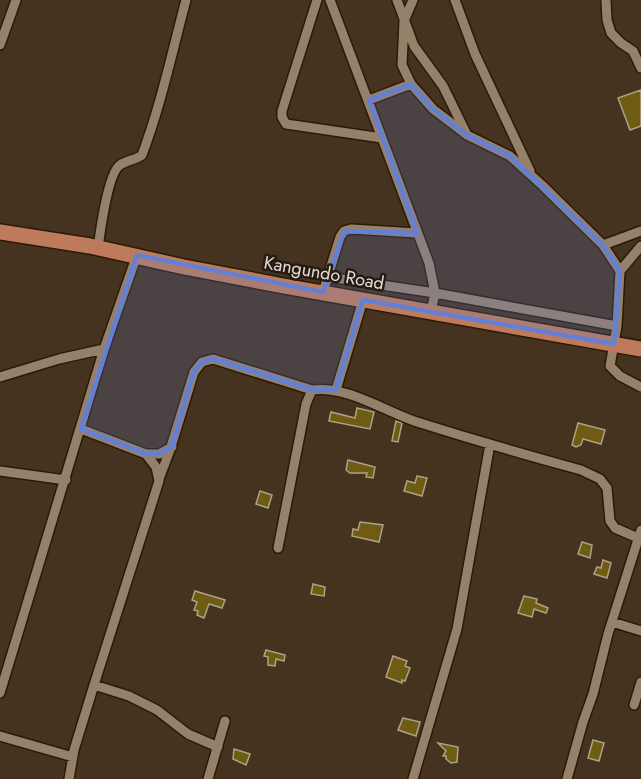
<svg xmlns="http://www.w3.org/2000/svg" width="641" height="779" font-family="Jost,sans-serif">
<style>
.building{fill:#705b12;stroke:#aca387;stroke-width:1.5}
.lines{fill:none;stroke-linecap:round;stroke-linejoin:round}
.minor-casing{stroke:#2a1a07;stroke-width:12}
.trunk-casing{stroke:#2a1a07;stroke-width:18}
.minor{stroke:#95806a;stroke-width:9}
.trunk{stroke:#bd7b5c;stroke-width:15}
.marked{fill:#6480d6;fill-opacity:0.2;stroke:#6480d6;stroke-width:4.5;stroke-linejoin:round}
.labels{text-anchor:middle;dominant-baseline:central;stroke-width:5;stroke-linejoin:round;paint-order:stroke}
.street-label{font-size:18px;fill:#e8dcd1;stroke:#241c14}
</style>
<rect width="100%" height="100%" fill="#45331f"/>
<path class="building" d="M641,90V126L630,130L618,98Z
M357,408L374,412L370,429L329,421L331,412L355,418Z
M396,421L402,423L398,442L392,441Z
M578,423L605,430L601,444L583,439L581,445L576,447L572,445Z
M348,460L375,467L373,478L366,477L367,473H350L346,470Z
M417,476L427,478L422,496L404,491L407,481L415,483Z
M260,491L272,495L268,508L256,504Z
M360,522L383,525L379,542L352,536L353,529L358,530Z
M582,542L592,545L590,558L578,554Z
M603,560L611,563L607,578L594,574L597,567L601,568Z
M313,584L325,587L324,596L311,594Z
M195,591L225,600L222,608L209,604L204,618L197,615L198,611L194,610L197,602L192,600Z
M524,596L537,599L536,603L548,608L546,613L534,609L532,617L518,613Z
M266,650L285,655L284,661L276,659L275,666L268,665V657L264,656Z
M393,656L407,661L405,666L410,668L405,681L402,680V683L386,677Z
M403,718L420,722L416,736L398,730Z
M593,740L604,743L599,761L588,758Z
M438,743L458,747L457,762L451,763L446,759V756H443L446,751Z
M234,749L250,754L246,765L233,759Z"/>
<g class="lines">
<defs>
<path id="minor" d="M317,0L282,111V117L286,124L382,138
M397,0L414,46L443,86L466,133
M455,0L475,54L530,171
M606,0L607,20L611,33L621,43L633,51L641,68
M0,45L16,0
M411,84L402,65L404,21L413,0
M369,100L411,84L433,109L467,135L510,156L542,185L603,245L620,271
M603,245L641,231
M98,248C100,233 108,173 120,165C127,160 136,160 142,155C161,105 172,52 186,0
M328,277L435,293L429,263L330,0
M323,292L340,237L344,231L351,229L417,233
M431,312L435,293L617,326L620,271L641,246
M617,326L610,366L620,376L641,387
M0,377L59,359L104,349
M336,390L363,300
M146,454H159L172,447
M0,471L66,480
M159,479L170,450L194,372L202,362L213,359L312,390
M278,548L306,404L312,390C346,385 384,411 417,422C471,439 526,455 581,470L600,479L607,488L610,521L615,528L638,538
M612,622L641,631
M94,685L129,696L157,710L188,734L218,747
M0,693L104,349L137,255
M634,705L641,682
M0,736L73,757
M69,779L74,750L94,685L159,481L156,467L146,454L81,429
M208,779L225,721
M413,779L457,629L490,444
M567,779L583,722L593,694L608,634L641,530"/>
<path id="trunk" d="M0,232L90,246L184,267L289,287L641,349"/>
</defs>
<use href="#minor" class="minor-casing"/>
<use href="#trunk" class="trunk-casing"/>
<use href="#minor" class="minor"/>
<use href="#trunk" class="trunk"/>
</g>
<path class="marked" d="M411,84L433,109L467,135L510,156L603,245L620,271L614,344L363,300L336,390H312L213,359L202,362L194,372L172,447L159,454H146L81,429L137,255L323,292L344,231L417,233L369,100Z"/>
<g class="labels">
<g class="street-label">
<text transform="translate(324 273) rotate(10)">Kangundo Road</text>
</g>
</g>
</svg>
